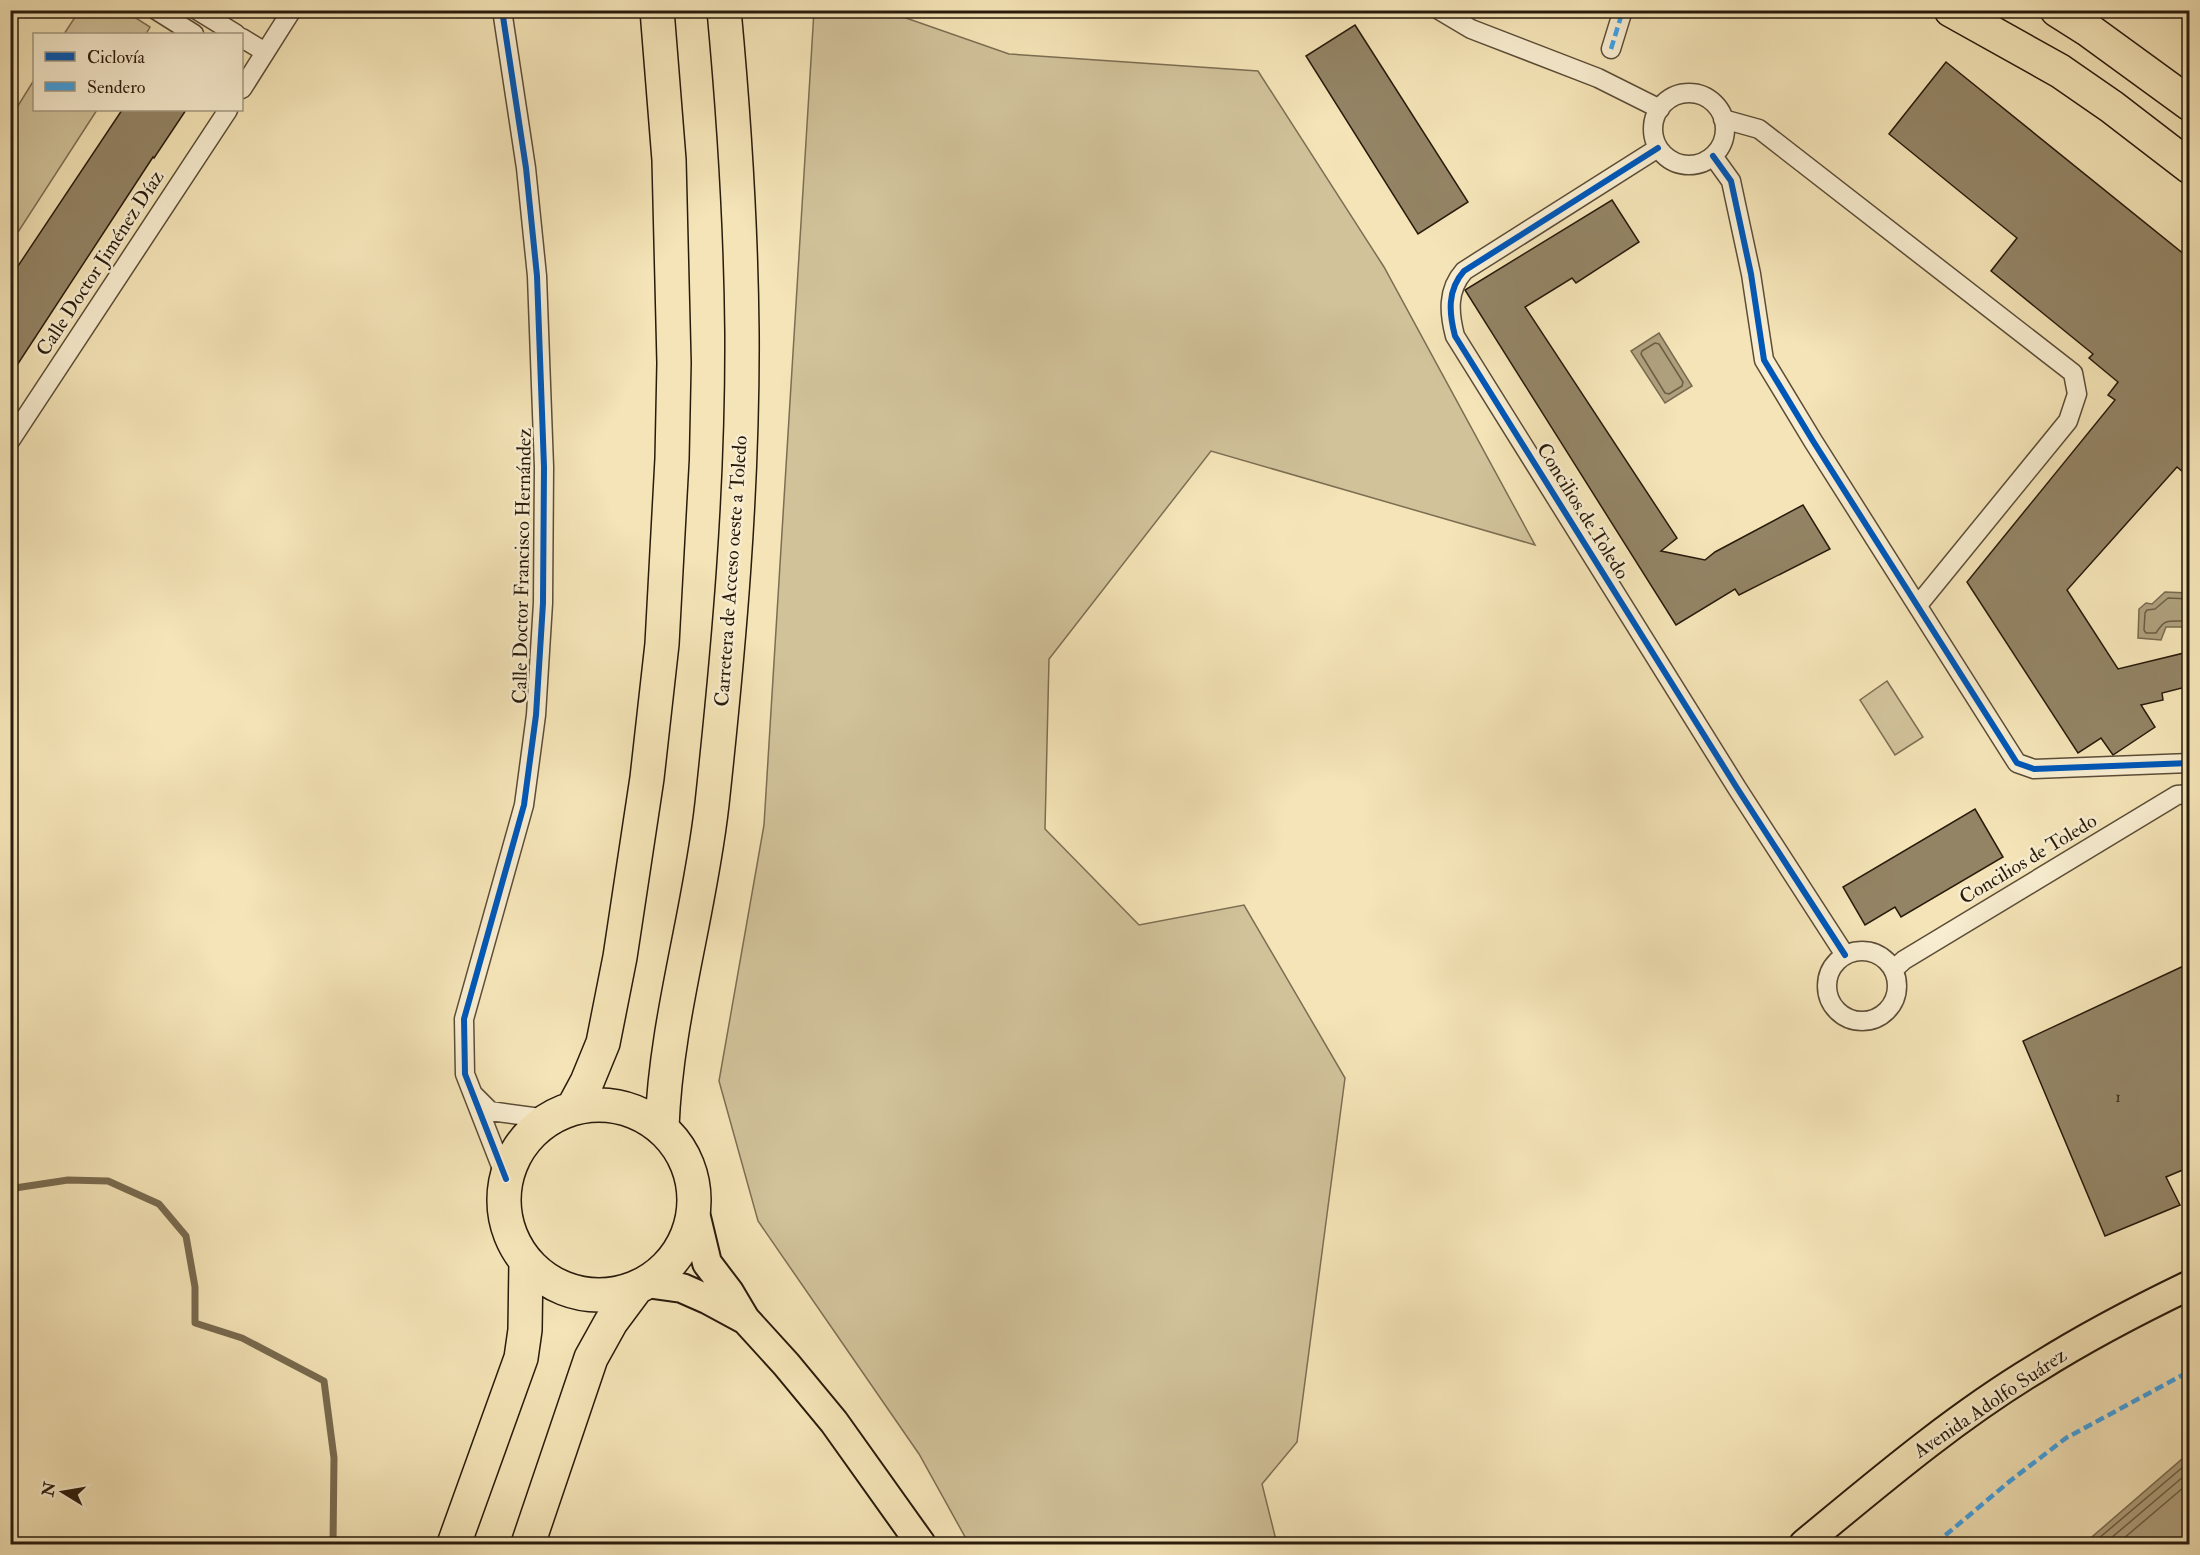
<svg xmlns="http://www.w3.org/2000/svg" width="2200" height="1555" font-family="'IM FELL Double Pica',serif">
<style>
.green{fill:#d1c29a;stroke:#7d6e53;stroke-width:1.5}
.water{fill:#afa07d;stroke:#796b50;stroke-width:1.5}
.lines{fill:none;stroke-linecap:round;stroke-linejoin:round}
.shore{stroke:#6c5e44;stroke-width:1.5}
.stream{stroke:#796b50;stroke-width:7}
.building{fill:#938465;stroke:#291b0c;stroke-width:1.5}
.street-casing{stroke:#5c4d37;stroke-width:21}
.primary-casing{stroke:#291b0c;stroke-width:32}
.highway-casing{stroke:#291b0c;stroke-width:36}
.street{stroke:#f8edd0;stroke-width:18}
.primary{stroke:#f4e4b7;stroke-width:28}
.highway{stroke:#f4e4b7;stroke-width:33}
.quiet{stroke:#3ea2e9;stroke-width:4.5;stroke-dasharray:9 4.5;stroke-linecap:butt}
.cycleway-casing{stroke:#f8edd0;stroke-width:10}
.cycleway{stroke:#0057b8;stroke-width:6}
.labels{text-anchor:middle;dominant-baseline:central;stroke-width:5;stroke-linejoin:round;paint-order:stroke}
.number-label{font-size:16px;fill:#443522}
.street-label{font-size:20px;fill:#291b0c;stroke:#f8edd0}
</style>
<rect width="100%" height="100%" fill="#f4e4b7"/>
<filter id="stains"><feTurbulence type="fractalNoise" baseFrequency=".00333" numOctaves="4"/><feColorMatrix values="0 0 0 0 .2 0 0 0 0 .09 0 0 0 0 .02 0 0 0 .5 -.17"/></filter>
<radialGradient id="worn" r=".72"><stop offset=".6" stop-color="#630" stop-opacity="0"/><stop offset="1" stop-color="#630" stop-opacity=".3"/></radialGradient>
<path class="green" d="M79,11H125L150,27L146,34H64Z
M814,11H886L1009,54L1258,71L1384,267L1535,545L1211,451L1049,659L1045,829L1139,925L1244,905L1345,1078L1297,1442L1262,1484L1277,1544H969L919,1454L758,1221L719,1081L764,825Z
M34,80V110H97L11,243V117Z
M1887,681L1923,737L1895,755L1860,700Z"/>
<path class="water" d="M1659,333L1692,386L1665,403L1631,351Z
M2165,592L2189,593V644L2183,627H2166L2161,640L2138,638L2139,609L2146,603L2152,604Z
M2189,1453V1544H2082L2086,1542Z"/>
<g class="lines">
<path class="shore" d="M1655,343L1659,344L1683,382L1682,386L1669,394L1665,393L1641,354L1642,351Z
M2190,599L2168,598L2155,609L2147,610L2145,613L2144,630L2146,633H2156C2165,619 2167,621 2184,621L2190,628
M2092,1544L2190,1461
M2104,1544L2190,1471
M2117,1544L2190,1482"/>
<path class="stream" d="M10,1184L15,1188L68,1180L108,1181L159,1204L186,1236L195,1287V1323L242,1338L324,1381L334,1458L333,1544"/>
</g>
<path class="building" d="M1355,25L1468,202L1418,234L1306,56Z
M1946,62L2190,259V478L2177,467L2067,590L2118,669L2184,653L2190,675V686L2162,693L2163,700L2141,705L2155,727L2113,755L2101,738L2078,753L1967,582L2115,400L2108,395L2118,382L2089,358L2093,354L1991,271L2017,238L1889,134Z
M122,110H186L154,158L153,157L10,376V278Z
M1612,200L1639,242L1576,283L1572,278L1525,307L1677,538L1661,551L1705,560L1715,552L1803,505L1830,549L1739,595L1735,589L1676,625L1465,290Z
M1975,809L2003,857L1901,917L1895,907L1865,925L1843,887Z
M2190,963V1167L2166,1177L2180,1205L2105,1236L2023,1041Z"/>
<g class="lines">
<defs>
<path id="street" d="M156,10L194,34
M197,10L236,34
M502,10L526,168L537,276L544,467L543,603L536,715L524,805L464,1019L465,1074L506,1179
M1439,10L1471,29L1598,78L1660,109
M242,38L265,52
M1611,49L1623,10
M242,89L292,10
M1653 129a36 36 0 1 1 72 0a36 36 0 1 1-72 0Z
M1723,119L1759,129L2073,373L2077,394L2068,421L1918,605
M1658,148L1464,271C1447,290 1449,313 1455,336L1737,788L1845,955
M1713,156L1731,181L1751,274L1764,360L1813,441L2017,763L2034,769L2190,763
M10,441L228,110
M1827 986a35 35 0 1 1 70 0a35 35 0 1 1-70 0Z
M1893,970L1904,960L2177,795L2190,794
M474,1095L490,1111L548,1119"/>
<path id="primary" d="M694,1209L707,1263L729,1292L745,1319L786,1364L834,1422L921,1544
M646,1283L682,1288L707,1299L744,1319
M1804,1544C1879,1482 1954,1418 2037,1368C2086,1337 2138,1310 2190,1285"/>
<path id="highway" d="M1951,10L2060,71L2112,107L2190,167
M2057,10L2087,29L2190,104
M504 1200a95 95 0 1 1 190 0a95 95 0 1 1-190 0Z
M573,1108L587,1082L603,1043L620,957L647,778L662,644L672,459L674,363L669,160L657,10
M662,1127C666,1018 700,913 712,804C729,647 743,490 742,332C741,225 734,117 724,10
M454,1544L521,1358L525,1330L526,1261
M528,1544L591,1358L611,1322L637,1287"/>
</defs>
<use href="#street" class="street-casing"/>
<use href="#primary" class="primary-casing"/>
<use href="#highway" class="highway-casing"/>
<use href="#street" class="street"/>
<use href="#primary" class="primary"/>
<use href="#highway" class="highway"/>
<path class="quiet" d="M1611,49L1623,10
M1935,1544L2010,1481L2066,1438L2190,1371"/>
<defs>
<path id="cycleway" d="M502,10L526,168L537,276L544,467L543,603L536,715L524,805L464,1019L465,1074L506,1179
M1658,148L1464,271C1447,290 1449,313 1455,336L1737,788L1845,955
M1713,156L1731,181L1751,274L1764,360L1813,441L2017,763L2034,769L2190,763"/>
</defs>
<use href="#cycleway" class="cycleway-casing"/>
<use href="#cycleway" class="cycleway"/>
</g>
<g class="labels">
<g class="number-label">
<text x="2118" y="1097">1</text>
</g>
<g class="street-label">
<text transform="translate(100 263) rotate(-57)">Calle Doctor Jiménez Díaz</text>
<text transform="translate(1583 511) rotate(58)">Concilios de Toledo</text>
<text transform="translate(522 566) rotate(-89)">Calle Doctor Francisco Hernández</text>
<text transform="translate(731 571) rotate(-86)">Carretera de Acceso oeste a Toledo</text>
<text transform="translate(2028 859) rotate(-31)">Concilios de Toledo</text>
<text transform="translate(1990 1403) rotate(-34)">Avenida Adolfo Suárez</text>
</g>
</g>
<rect width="2200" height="1555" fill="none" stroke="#f4e4b7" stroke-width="36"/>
<rect x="12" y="12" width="2176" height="1531" fill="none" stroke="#291b0c" stroke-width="3"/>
<rect x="18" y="18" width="2164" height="1519" fill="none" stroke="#291b0c" stroke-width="1.5"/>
<rect x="33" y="33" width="210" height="78" fill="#f8edd0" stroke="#a59982" stroke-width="1.5"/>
<rect x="45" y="52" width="30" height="9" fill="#0057b8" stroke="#a59982" stroke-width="1.5"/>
<text x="87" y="63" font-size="18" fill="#291b0c">Ciclovía</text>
<rect x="45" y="82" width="30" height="9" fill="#3ea2e9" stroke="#a59982" stroke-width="1.5"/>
<text x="87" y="93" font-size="18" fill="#291b0c">Sendero</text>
<g transform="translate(63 1492) rotate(281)" stroke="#f8edd0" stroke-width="4.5" paint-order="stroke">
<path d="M0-4.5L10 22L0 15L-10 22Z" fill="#291b0c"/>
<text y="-9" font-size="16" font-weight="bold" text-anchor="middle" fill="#291b0c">N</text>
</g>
<rect width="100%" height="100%" filter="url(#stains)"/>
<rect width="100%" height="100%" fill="url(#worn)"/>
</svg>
